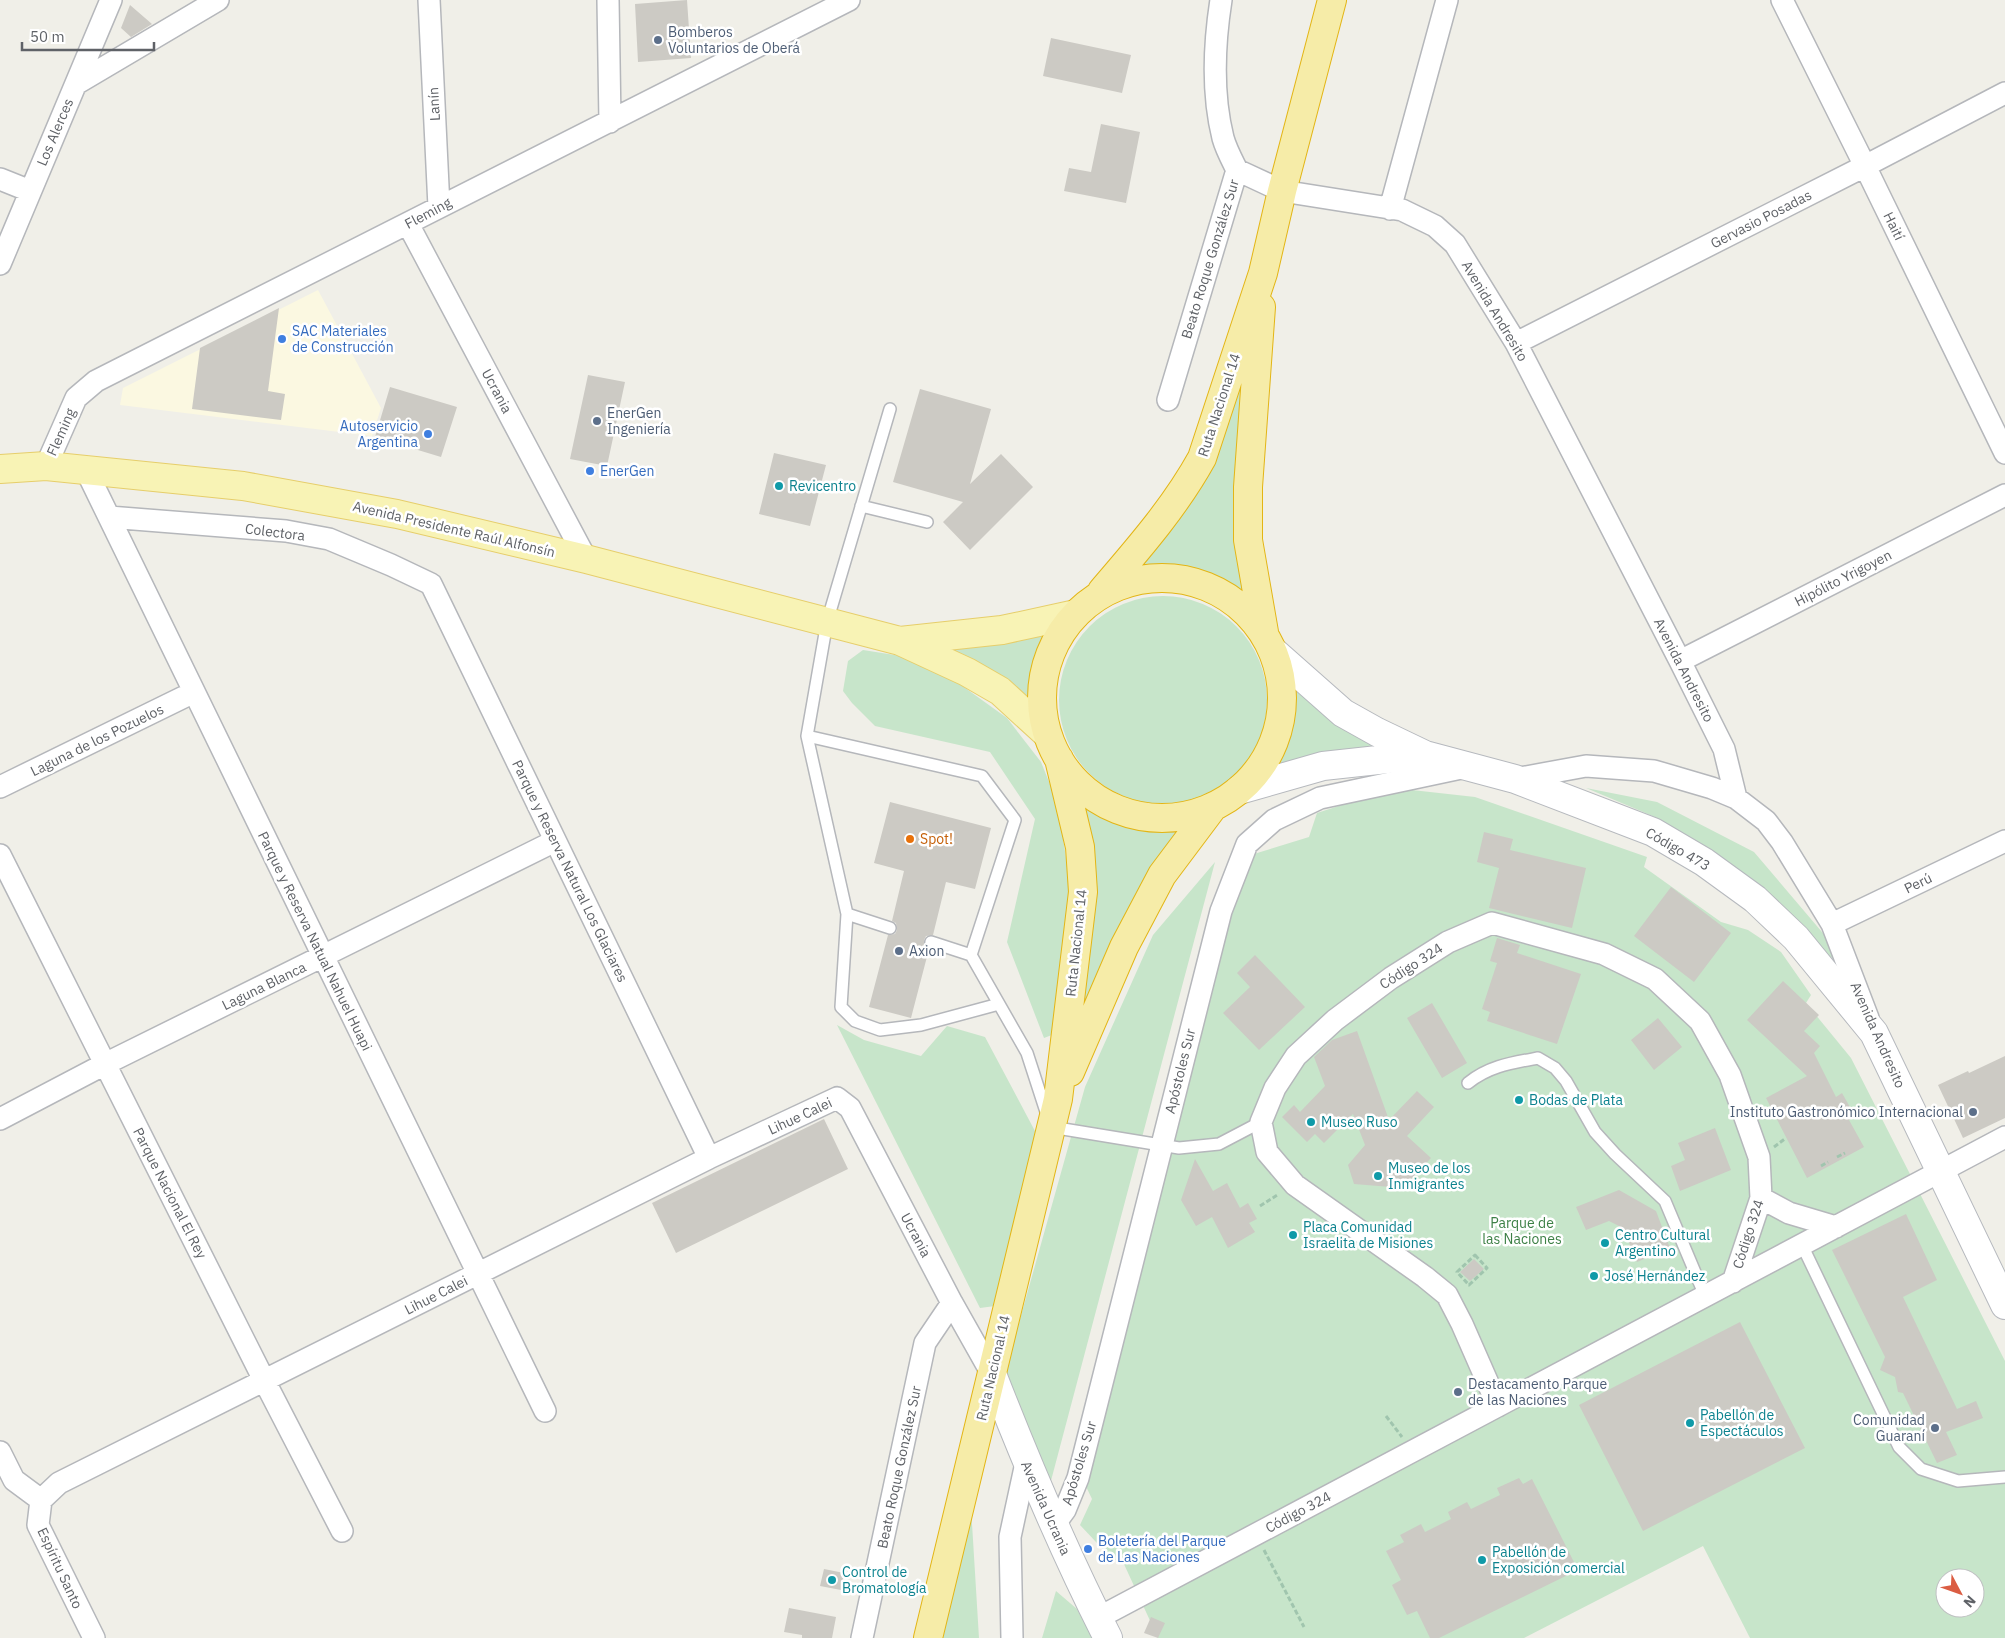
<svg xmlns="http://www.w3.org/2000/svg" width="2005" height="1638" font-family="'IBM Plex Sans',sans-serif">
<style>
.commercial{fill:#fbf8e1}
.green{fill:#c7e5ca;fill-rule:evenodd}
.building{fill:#cccac4}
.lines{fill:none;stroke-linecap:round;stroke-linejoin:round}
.service-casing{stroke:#b5b7bb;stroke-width:14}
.minor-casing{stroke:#b5b7bb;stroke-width:24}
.secondary-casing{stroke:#b6b9be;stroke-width:30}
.primary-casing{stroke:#e6ce6b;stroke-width:30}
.trunk-casing{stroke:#e3b515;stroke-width:30}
.path{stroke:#a0c5ae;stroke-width:3;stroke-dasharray:5 2.5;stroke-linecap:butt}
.service{stroke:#fff;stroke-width:11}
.minor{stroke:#fff;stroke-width:21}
.secondary{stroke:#fff;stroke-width:28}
.primary{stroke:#f8f3b5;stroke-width:28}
.trunk{stroke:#f6eca8;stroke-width:28}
.service-dot{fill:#5c6f8a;stroke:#fff;stroke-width:2}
.shop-dot{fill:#3f7fe0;stroke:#fff;stroke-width:2}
.culture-dot{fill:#0f9aa8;stroke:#fff;stroke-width:2}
.food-dot{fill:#e8710a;stroke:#fff;stroke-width:2}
.labels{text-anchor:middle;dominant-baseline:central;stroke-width:5;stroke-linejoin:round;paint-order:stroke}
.service-label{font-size:14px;fill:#4e5e75;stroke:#fff;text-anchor:start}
.street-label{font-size:14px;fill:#5f6267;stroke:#fff}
.shop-label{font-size:14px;fill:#366cbe;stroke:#fff;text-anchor:start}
.culture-label{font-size:14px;fill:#0d838f;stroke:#fff;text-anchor:start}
.food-label{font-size:14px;fill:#c56008;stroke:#fff;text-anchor:start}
.park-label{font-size:14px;fill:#3d8046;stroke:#fff}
</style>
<rect width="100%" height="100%" fill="#f0efe8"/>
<path class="commercial" d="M318,290L381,408L372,436L120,405L123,388Z"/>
<path class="green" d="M1243,369L1234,506L1249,605L1208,578L1172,570L1128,577L1201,487Z
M1059 700a104 104 0 1 1 208 0a104 104 0 1 1-208 0Z
M1057,629L1033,672L1036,717L933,647Z
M863,650L901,656L961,685L1007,718L1041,762L1058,804L1071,892L1057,1033L1044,1038L1007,942L1035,819L990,752L875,726L852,703L843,691L848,661Z
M1289,681L1380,744L1343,756L1269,775L1291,730Z
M1586,788L1657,802L1754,852L1850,965L1841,967L1752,881L1655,817Z
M1412,790L1475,797L1647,857L1644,867L1721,922L1748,930L1781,952L1811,995L1806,1003L1851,1058L2005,1361V1638H1750L1703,1546L1524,1638H1158L1123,1562L1112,1559L1080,1525L1092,1499L1082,1478L1244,857L1309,837L1317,813L1379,793ZM1945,1578H1975V1608H1945Z
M1078,796L1126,822L1193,826L1078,1028Z
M1215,862L1048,1492L1006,1369L1085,1087L1153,935Z
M837,1025L864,1040L921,1056L947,1026L985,1037L1036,1133L995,1306L980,1308Z
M971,1507L979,1638H943Z
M1056,1591L1077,1609L1092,1638H1042Z"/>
<path class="building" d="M687,0L691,58L638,62L635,4Z
M130,5L152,24L131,37L121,28Z
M1051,38L1131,55L1122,93L1043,76Z
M1101,124L1140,132L1126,203L1064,191L1069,168L1091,172Z
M279,308L268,391L285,394L281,420L192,409L200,348Z
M588,375L625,382L607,466L570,459Z
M390,387L457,407L441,457L375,437Z
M920,389L991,409L970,484L1001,454L1033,487L970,550L943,522L963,502L893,482Z
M774,453L826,465L810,526L759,514Z
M890,802L991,828L975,889L946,882L933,935L926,936L924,940L925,947L929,949L911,1018L869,1007L888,935L895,934L897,930L896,923L892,921L904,871L874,863Z
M1484,832L1513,839L1510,850L1586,868L1572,928L1489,908L1499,868L1477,862Z
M1671,887L1731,933L1694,982L1634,936Z
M1497,938L1520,945L1517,953L1581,974L1557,1044L1487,1021L1490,1012L1482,1009L1497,963L1490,961Z
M1255,955L1305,1007L1259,1050L1223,1013L1250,987L1237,973Z
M1783,981L1819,1015L1804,1031L1820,1046L1814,1053L1836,1097L1842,1093L1855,1116L1849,1120L1864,1147L1807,1178L1766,1098L1807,1076L1747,1020Z
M1432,1003L1467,1063L1442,1078L1407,1018Z
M1658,1018L1682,1047L1654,1070L1631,1040Z
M1357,1031L1389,1120L1417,1091L1434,1107L1407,1136L1431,1158L1403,1188L1354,1184L1348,1165L1365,1145L1353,1114L1324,1143L1315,1134L1307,1142L1282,1117L1294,1105L1300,1112L1325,1086L1314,1057L1332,1040Z
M2005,1056V1118L1963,1138L1938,1085L1968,1071L1969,1073Z
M824,1119L848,1169L676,1253L652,1203Z
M1715,1128L1731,1170L1680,1191L1671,1166L1685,1160L1678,1143Z
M1195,1159L1213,1191L1227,1183L1240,1208L1248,1203L1257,1219L1249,1223L1255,1232L1228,1248L1212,1217L1196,1226L1181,1200Z
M1619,1190L1656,1211L1670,1248L1637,1262L1623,1228L1609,1221L1586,1230L1576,1207Z
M1906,1214L1937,1280L1903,1297L1957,1409L1976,1401L1983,1418L1946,1432L1957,1455L1937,1463L1903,1393L1898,1392L1895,1377L1880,1370L1885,1357L1832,1250Z
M1474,1259L1484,1269L1470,1281L1460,1272Z
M1740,1322L1805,1448L1643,1531L1579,1405Z
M1519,1478L1523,1484L1532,1479L1578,1570L1439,1638H1430L1417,1611L1407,1615L1392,1585L1401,1580L1386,1551L1404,1542L1400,1535L1421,1524L1425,1532L1451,1519L1448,1512L1467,1502L1471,1509L1500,1495L1497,1488Z
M824,1569L844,1573L841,1590L820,1586Z
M789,1608L836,1617L832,1638H802V1635L784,1632Z
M1151,1617L1165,1623L1158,1638L1144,1633Z"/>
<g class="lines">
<defs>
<path id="service" d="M861,506L927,522
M807,736L982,776L1015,820L971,955
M847,914L841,1007L855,1021L880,1030L921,1025L999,1004
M890,928L847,914L807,736L827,622L890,409
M931,942L971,955L1027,1053L1051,1127L1179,1148L1219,1144L1261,1122
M1468,1083C1489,1066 1511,1063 1538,1058L1555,1068L1566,1081L1595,1132L1615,1154L1665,1201L1705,1296
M1802,1245L1899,1447L1921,1469L1958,1481L2005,1477"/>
<path id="minor" d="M429,0L439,207
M608,0L610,122
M1782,0L1865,166L2005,453
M76,84L218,0
M1237,170L1282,191L1402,210L1435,226L1455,244L1516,343L1680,661L1724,749L1736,798
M0,179L30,191
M1390,209L1447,0
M408,224L586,559
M0,264L111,0
M1516,343L1865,166L2005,93
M1168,400L1237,170C1232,160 1226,149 1223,138C1212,94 1214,45 1221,0
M46,466L76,398L96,381L849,0
M86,470L545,1411
M109,517L286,531L329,539L391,565L431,584L709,1158
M1680,661L2005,495
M1515,779L1586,766L1654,771L1712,788L1736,798L1766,821L1782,842L1832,924L1868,1018
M0,787L194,692
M0,855L264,1380L342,1531
M1832,924L2005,841
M0,1119L105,1064L555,841
M1761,1198L1789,1213L1836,1227
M1498,1406L1462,1324L1447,1295L1425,1277L1295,1185L1267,1152L1261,1122L1275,1088L1296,1056L1335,1020L1391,978L1448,942L1492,923L1604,954L1655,979L1700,1021L1730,1075L1759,1157L1761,1198L1733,1282
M0,1452L14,1480L41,1500
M41,1500L59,1483L709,1158L837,1098L850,1108L952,1303L992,1374
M41,1500L38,1525L94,1638
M1054,1525L1065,1510L1078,1478L1221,911L1247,844L1274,820L1320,798L1466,767
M1098,1618L2005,1137
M862,1638L925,1343L952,1303
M1012,1638L1010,1537L1026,1463"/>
<path id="secondary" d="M1274,652L1343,713L1377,732L1425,755L1515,779L1653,832L1704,862L1755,899L1796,938L1874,1033L2005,1305
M1239,790L1323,766L1424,755
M992,1374C1027,1464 1064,1552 1108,1638"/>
<path id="primary" d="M0,469L46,466L243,486L397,514L586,559L900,641L967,672L1000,691L1047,734
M900,641L1002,630L1076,614"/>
<path id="trunk" d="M1261,307L1248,487V540L1264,632
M1042 698a120 120 0 1 1 240 0a120 120 0 1 1-240 0Z
M1102,591C1138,549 1175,507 1202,458L1263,273L1282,191L1332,0
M1070,1072L1124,947L1162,875L1213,807
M928,1638L1058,1099L1083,892L1080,847L1059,759"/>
</defs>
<use href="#service" class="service-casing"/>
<use href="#minor" class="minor-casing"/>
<use href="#secondary" class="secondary-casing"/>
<use href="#primary" class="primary-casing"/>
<use href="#trunk" class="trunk-casing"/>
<path class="path" d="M1774,1147L1786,1138
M1837,1157L1845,1153
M1821,1166L1828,1162
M1260,1206L1279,1194
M1475,1255L1487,1268L1469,1285L1457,1272Z
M1386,1416L1402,1437
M1264,1550L1304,1627"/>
<use href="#service" class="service"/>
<use href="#minor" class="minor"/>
<use href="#secondary" class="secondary"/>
<use href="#primary" class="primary"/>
<use href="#trunk" class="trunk"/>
</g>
<g class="service-dot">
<circle cx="658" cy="40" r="5"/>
<circle cx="597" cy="421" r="5"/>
<circle cx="899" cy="951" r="5"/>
<circle cx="1973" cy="1112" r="5"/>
<circle cx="1458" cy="1392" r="5"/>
<circle cx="1935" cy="1428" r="5"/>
</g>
<g class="shop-dot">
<circle cx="282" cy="339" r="5"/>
<circle cx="428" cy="434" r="5"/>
<circle cx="590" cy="471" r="5"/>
<circle cx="1088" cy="1549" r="5"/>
</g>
<g class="culture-dot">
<circle cx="779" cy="486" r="5"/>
<circle cx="1519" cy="1100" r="5"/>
<circle cx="1311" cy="1122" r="5"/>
<circle cx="1378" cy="1176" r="5"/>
<circle cx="1293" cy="1235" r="5"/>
<circle cx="1605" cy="1243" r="5"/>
<circle cx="1594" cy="1276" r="5"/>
<circle cx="1690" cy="1423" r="5"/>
<circle cx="1482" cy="1560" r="5"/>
<circle cx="832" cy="1580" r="5"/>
</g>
<circle class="food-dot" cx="910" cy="839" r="5"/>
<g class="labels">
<g class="service-label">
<text x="668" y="32">Bomberos<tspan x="668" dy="16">Voluntarios de Oberá</tspan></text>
<text x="607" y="413">EnerGen<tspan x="607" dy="16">Ingeniería</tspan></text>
<text x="909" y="951">Axion</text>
<text x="1963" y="1112" text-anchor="end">Instituto Gastronómico Internacional</text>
<text x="1468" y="1384">Destacamento Parque<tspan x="1468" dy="16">de las Naciones</tspan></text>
<text x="1925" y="1420" text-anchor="end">Comunidad<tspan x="1925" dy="16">Guaraní</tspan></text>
</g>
<g class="street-label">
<text transform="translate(434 104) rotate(-93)">Lanín</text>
<text transform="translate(55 132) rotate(-67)">Los Alerces</text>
<text transform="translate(428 213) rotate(-28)">Fleming</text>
<text transform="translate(1761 219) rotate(-27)">Gervasio Posadas</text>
<text transform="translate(1894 226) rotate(64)">Haití</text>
<text transform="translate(1210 259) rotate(-73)">Beato Roque González Sur</text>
<text transform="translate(1495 311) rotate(59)">Avenida Andresito</text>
<text transform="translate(497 391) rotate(62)">Ucrania</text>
<text transform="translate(1219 405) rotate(-72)">Ruta Nacional 14</text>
<text transform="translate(61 432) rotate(-66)">Fleming</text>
<text transform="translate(454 529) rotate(13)">Avenida Presidente Raúl Alfonsín</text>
<text transform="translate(275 532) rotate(7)">Colectora</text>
<text transform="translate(1843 578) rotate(-27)">Hipólito Yrigoyen</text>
<text transform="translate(1684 670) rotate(63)">Avenida Andresito</text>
<text transform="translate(97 740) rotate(-26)">Laguna de los Pozuelos</text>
<text transform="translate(1678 849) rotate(30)">Código 473</text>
<text transform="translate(570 871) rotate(64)">Parque y Reserva Natural Los Glaciares</text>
<text transform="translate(1918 883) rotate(-26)">Perú</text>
<text transform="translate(315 941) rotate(64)">Parque y Reserva Natual Nahuel Huapi</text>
<text transform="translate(1076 943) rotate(-84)">Ruta Nacional 14</text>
<text transform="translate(1411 966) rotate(-33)">Código 324</text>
<text transform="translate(264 986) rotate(-26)">Laguna Blanca</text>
<text transform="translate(1878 1035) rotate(66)">Avenida Andresito</text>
<text transform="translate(1180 1071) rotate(-76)">Apóstoles Sur</text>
<text transform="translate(800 1116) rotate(-25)">Lihue Calei</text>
<text transform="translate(170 1193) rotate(63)">Parque Nacional El Rey</text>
<text transform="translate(1748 1234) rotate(-72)">Código 324</text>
<text transform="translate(916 1235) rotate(62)">Ucrania</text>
<text transform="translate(436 1295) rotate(-27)">Lihue Calei</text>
<text transform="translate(993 1368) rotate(-77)">Ruta Nacional 14</text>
<text transform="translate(1079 1463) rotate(-73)">Apóstoles Sur</text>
<text transform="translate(899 1467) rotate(-78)">Beato Roque González Sur</text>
<text transform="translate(1046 1508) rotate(66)">Avenida Ucrania</text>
<text transform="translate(1298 1512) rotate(-28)">Código 324</text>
<text transform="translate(60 1568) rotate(65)">Espíritu Santo</text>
</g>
<g class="shop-label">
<text x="292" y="331">SAC Materiales<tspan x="292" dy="16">de Construcción</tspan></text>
<text x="418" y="426" text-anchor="end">Autoservicio<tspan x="418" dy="16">Argentina</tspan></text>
<text x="600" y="471">EnerGen</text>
<text x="1098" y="1541">Boletería del Parque<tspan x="1098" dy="16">de Las Naciones</tspan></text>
</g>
<g class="culture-label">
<text x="789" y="486">Revicentro</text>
<text x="1529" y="1100">Bodas de Plata</text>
<text x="1321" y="1122">Museo Ruso</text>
<text x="1388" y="1168">Museo de los<tspan x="1388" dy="16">Inmigrantes</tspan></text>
<text x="1303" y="1227">Placa Comunidad<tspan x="1303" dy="16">Israelita de Misiones</tspan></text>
<text x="1615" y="1235">Centro Cultural<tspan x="1615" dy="16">Argentino</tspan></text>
<text x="1604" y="1276">José Hernández</text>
<text x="1700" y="1415">Pabellón de<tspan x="1700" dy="16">Espectáculos</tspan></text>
<text x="1492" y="1552">Pabellón de<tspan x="1492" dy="16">Exposición comercial</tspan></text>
<text x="842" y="1572">Control de<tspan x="842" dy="16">Bromatología</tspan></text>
</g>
<g class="food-label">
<text x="920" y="839">Spot!</text>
</g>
<g class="park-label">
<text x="1522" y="1223">Parque de<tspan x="1522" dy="16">las Naciones</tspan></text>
</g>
</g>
<g transform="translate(1960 1593) rotate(131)"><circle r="24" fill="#ffffff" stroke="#bfc0c2"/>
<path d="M0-4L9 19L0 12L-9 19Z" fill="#db5d43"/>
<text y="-8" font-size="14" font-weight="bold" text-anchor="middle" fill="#5f6267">N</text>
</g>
<path d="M22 42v8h132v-8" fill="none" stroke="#5f6267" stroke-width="2.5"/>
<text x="30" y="42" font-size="15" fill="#5f6267" stroke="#ffffff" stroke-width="4" paint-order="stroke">50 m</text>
</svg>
